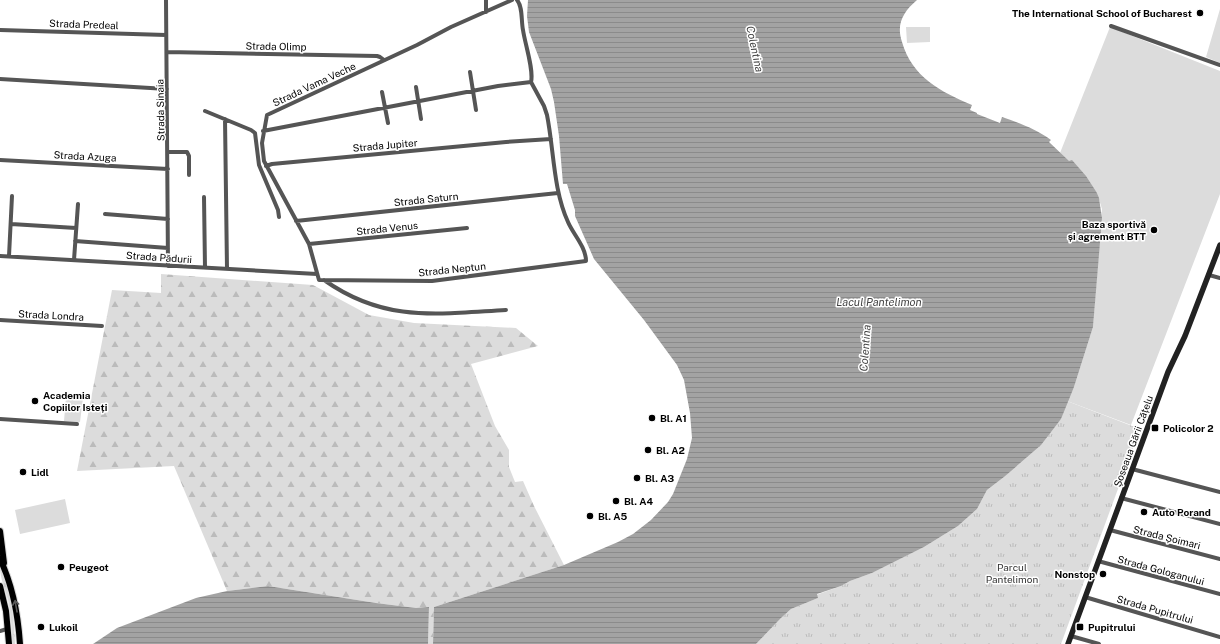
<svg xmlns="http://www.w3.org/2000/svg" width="1220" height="644" font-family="'Public Sans',sans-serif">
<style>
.grass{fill:url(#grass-tufts)}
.forest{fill:url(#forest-firs)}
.pitch{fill:#dcdcdc}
.water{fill:url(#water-rules)}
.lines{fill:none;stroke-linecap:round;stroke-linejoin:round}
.primary-casing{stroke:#dbdbdb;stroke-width:8}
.street{stroke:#555;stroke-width:4}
.secondary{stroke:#222;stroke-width:5.5}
.primary{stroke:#000;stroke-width:6}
.oneway{stroke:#595959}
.poi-dot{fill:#000;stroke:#fff;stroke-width:1.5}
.labels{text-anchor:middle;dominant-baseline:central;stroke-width:3;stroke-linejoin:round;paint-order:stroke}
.poi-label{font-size:10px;font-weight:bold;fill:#000;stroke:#fff;text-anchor:start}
.street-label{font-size:10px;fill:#000;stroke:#fff}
.park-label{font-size:10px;fill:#333;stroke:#fff}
.water-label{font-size:11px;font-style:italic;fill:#444;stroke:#fff}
</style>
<defs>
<pattern id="grass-tufts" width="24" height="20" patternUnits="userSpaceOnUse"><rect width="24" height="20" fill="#dcdcdc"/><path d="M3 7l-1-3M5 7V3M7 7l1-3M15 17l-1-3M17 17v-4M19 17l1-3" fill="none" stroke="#bbb"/></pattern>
<pattern id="forest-firs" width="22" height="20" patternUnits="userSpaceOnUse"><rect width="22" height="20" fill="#dcdcdc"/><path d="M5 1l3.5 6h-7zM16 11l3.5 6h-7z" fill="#bbb"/></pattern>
<pattern id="water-rules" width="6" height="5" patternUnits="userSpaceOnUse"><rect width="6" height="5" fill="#a3a3a3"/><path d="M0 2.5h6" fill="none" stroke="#8b8b8b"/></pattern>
</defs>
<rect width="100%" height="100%" fill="#fff"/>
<path class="grass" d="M1067,401L1140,429L1061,644H756L781,618L791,609L818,598L816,595L841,586L850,581L872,573L924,547L958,526L977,509L987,490L1004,477L1061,419Z
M0,567C11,592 14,617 15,644H12C12,629 11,615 8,600C5,589 0,578 0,567Z"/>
<path class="forest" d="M161,274L313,285L369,315L414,323L516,328L538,346L471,364L495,426L509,450V467L515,482L523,481L534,506L564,565L434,607L433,644H428L429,607L416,608L376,603L268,586L227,591L174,466L77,471L112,290L161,293Z"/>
<path class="pitch" d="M1220,9V63L1206,57Z
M906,27H930V42L907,43Z
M1110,27L1220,71V194L1131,425L1067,401L1074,387L1093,327L1102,209L1097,193L1060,153Z
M66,397L83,398L80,422L64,421Z
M65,499L70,523L20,534L15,510Z"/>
<path class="water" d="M528,0H917C903,12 896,24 902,42C912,77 941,92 972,105L970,110L977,113V114L1000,123L1002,117C1019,123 1036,129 1051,140L1049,142L1069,161L1072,160L1086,176L1097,193L1099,198L1102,218L1093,327L1074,387L1061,419L1041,445L1004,477L987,490L977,509L958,526L924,547L872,573L850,581L841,586L817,594L818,598L791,609L781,618L756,644H433L434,607L564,565L618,542L633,534L651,520L668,502L673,494L687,459L692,438L690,413L684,380L677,365L644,320L594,259L575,216V210L567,184H563L559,136L554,102L551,89L529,32L527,16Z
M268,586L376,603L416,608L429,607L428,644H93L117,628L196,598L227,591Z"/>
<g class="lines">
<defs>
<path id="primary" d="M0,531L4,563
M0,559C13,586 18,614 20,644
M0,586L6,611L9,644"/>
</defs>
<use href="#primary" class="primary-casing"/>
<path class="street" d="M166,0L168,266
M486,0V12
M512,0L451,27L417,45L267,115L262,143L264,161L309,244L319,280L432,281L586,261C586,247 573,234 568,222C553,189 554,150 547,115L544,106L531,82
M517,0C523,7 521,21 523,30C525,44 534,70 531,82
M1111,26L1220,65
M0,30L166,35
M167,52L377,56L380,57L384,60
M470,72L476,110
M0,79L167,89
M416,87L421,119
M382,92L388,123
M205,111L251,130L255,133L259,165L278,210L279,217
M225,119L227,269
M263,131L498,86L531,82
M168,152H187L189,156V175
M0,160L168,169
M266,166L272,164L506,142L551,139
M204,197L205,268
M105,214L168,219
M296,221L558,193
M11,224L76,228
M75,241L168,248
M309,244L467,228
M0,256L317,274
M9,256L12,196
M74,260L78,204
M1209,275L1220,278
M324,280C385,323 437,314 506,310
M0,320L102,326
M0,419L77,424
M1132,469L1220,492
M1121,498L1220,524
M1110,530L1220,559
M1098,561L1220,594
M1085,597L1220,637
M0,631L7,629
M1071,636L1099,644"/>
<path class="secondary" d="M1068,644L1168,372L1185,336L1220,245"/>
<use href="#primary" class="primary"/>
</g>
<defs><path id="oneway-shaft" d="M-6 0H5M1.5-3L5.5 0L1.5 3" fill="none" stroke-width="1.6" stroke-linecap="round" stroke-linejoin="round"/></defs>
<use class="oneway" href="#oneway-shaft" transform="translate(16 606) rotate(-100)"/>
<g class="poi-dot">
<circle cx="1200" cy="13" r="4"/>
<circle cx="1154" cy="230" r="4"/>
<circle cx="35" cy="401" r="4"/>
<circle cx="652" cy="418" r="4"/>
<rect x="1151" y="424" width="8" height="8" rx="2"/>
<circle cx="648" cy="450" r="4"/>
<circle cx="23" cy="472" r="4"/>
<circle cx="637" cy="478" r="4"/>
<circle cx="616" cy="501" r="4"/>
<circle cx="1144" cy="512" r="4"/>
<circle cx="590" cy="516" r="4"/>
<circle cx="61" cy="567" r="4"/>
<circle cx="1103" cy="574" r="4"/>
<circle cx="41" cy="627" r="4"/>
<rect x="1076" y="623" width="8" height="8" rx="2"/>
</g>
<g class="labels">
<g class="poi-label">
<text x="1192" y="13" text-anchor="end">The International School of Bucharest</text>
<text x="1146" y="224" text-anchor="end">Baza sportivă<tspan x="1146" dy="12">și agrement BTT</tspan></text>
<text x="43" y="395">Academia<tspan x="43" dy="12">Copiilor Isteți</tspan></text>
<text x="660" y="418">Bl. A1</text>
<text x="1163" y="428">Policolor 2</text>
<text x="656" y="450">Bl. A2</text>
<text x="31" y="472">Lidl</text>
<text x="645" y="478">Bl. A3</text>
<text x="624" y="501">Bl. A4</text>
<text x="1152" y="512">Auto Porand</text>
<text x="598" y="516">Bl. A5</text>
<text x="69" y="567">Peugeot</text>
<text x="1095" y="574" text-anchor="end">Nonstop</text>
<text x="49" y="627">Lukoil</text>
<text x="1088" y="627">Pupitrului</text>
</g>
<g class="street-label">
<text transform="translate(84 24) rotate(2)">Strada Predeal</text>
<text transform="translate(276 46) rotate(1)">Strada Olimp</text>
<text transform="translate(314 84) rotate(-25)">Strada Vama Veche</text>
<text transform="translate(160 110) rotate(-91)">Strada Sinaia</text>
<text transform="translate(385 145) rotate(-5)">Strada Jupiter</text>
<text transform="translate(85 156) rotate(3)">Strada Azuga</text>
<text transform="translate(426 199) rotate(-6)">Strada Saturn</text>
<text transform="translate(387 228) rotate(-6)">Strada Venus</text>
<text transform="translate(159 257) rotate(4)">Strada Pădurii</text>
<text transform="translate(452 269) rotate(-6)">Strada Neptun</text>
<text transform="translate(51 315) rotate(3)">Strada Londra</text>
<text transform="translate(1133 441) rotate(-70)">Șoseaua Gării Cățelu</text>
<text transform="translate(1167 537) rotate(14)">Strada Șoimari</text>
<text transform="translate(1161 570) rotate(15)">Strada Gologanului</text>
<text transform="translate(1155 609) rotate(16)">Strada Pupitrului</text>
</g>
<g class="park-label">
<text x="1012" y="567">Parcul<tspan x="1012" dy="12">Pantelimon</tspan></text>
</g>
<g class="water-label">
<text transform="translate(755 49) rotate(78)">Colentina</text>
<text x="879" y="302">Lacul Pantelimon</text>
<text transform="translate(865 348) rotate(-86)">Colentina</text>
</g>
</g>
</svg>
